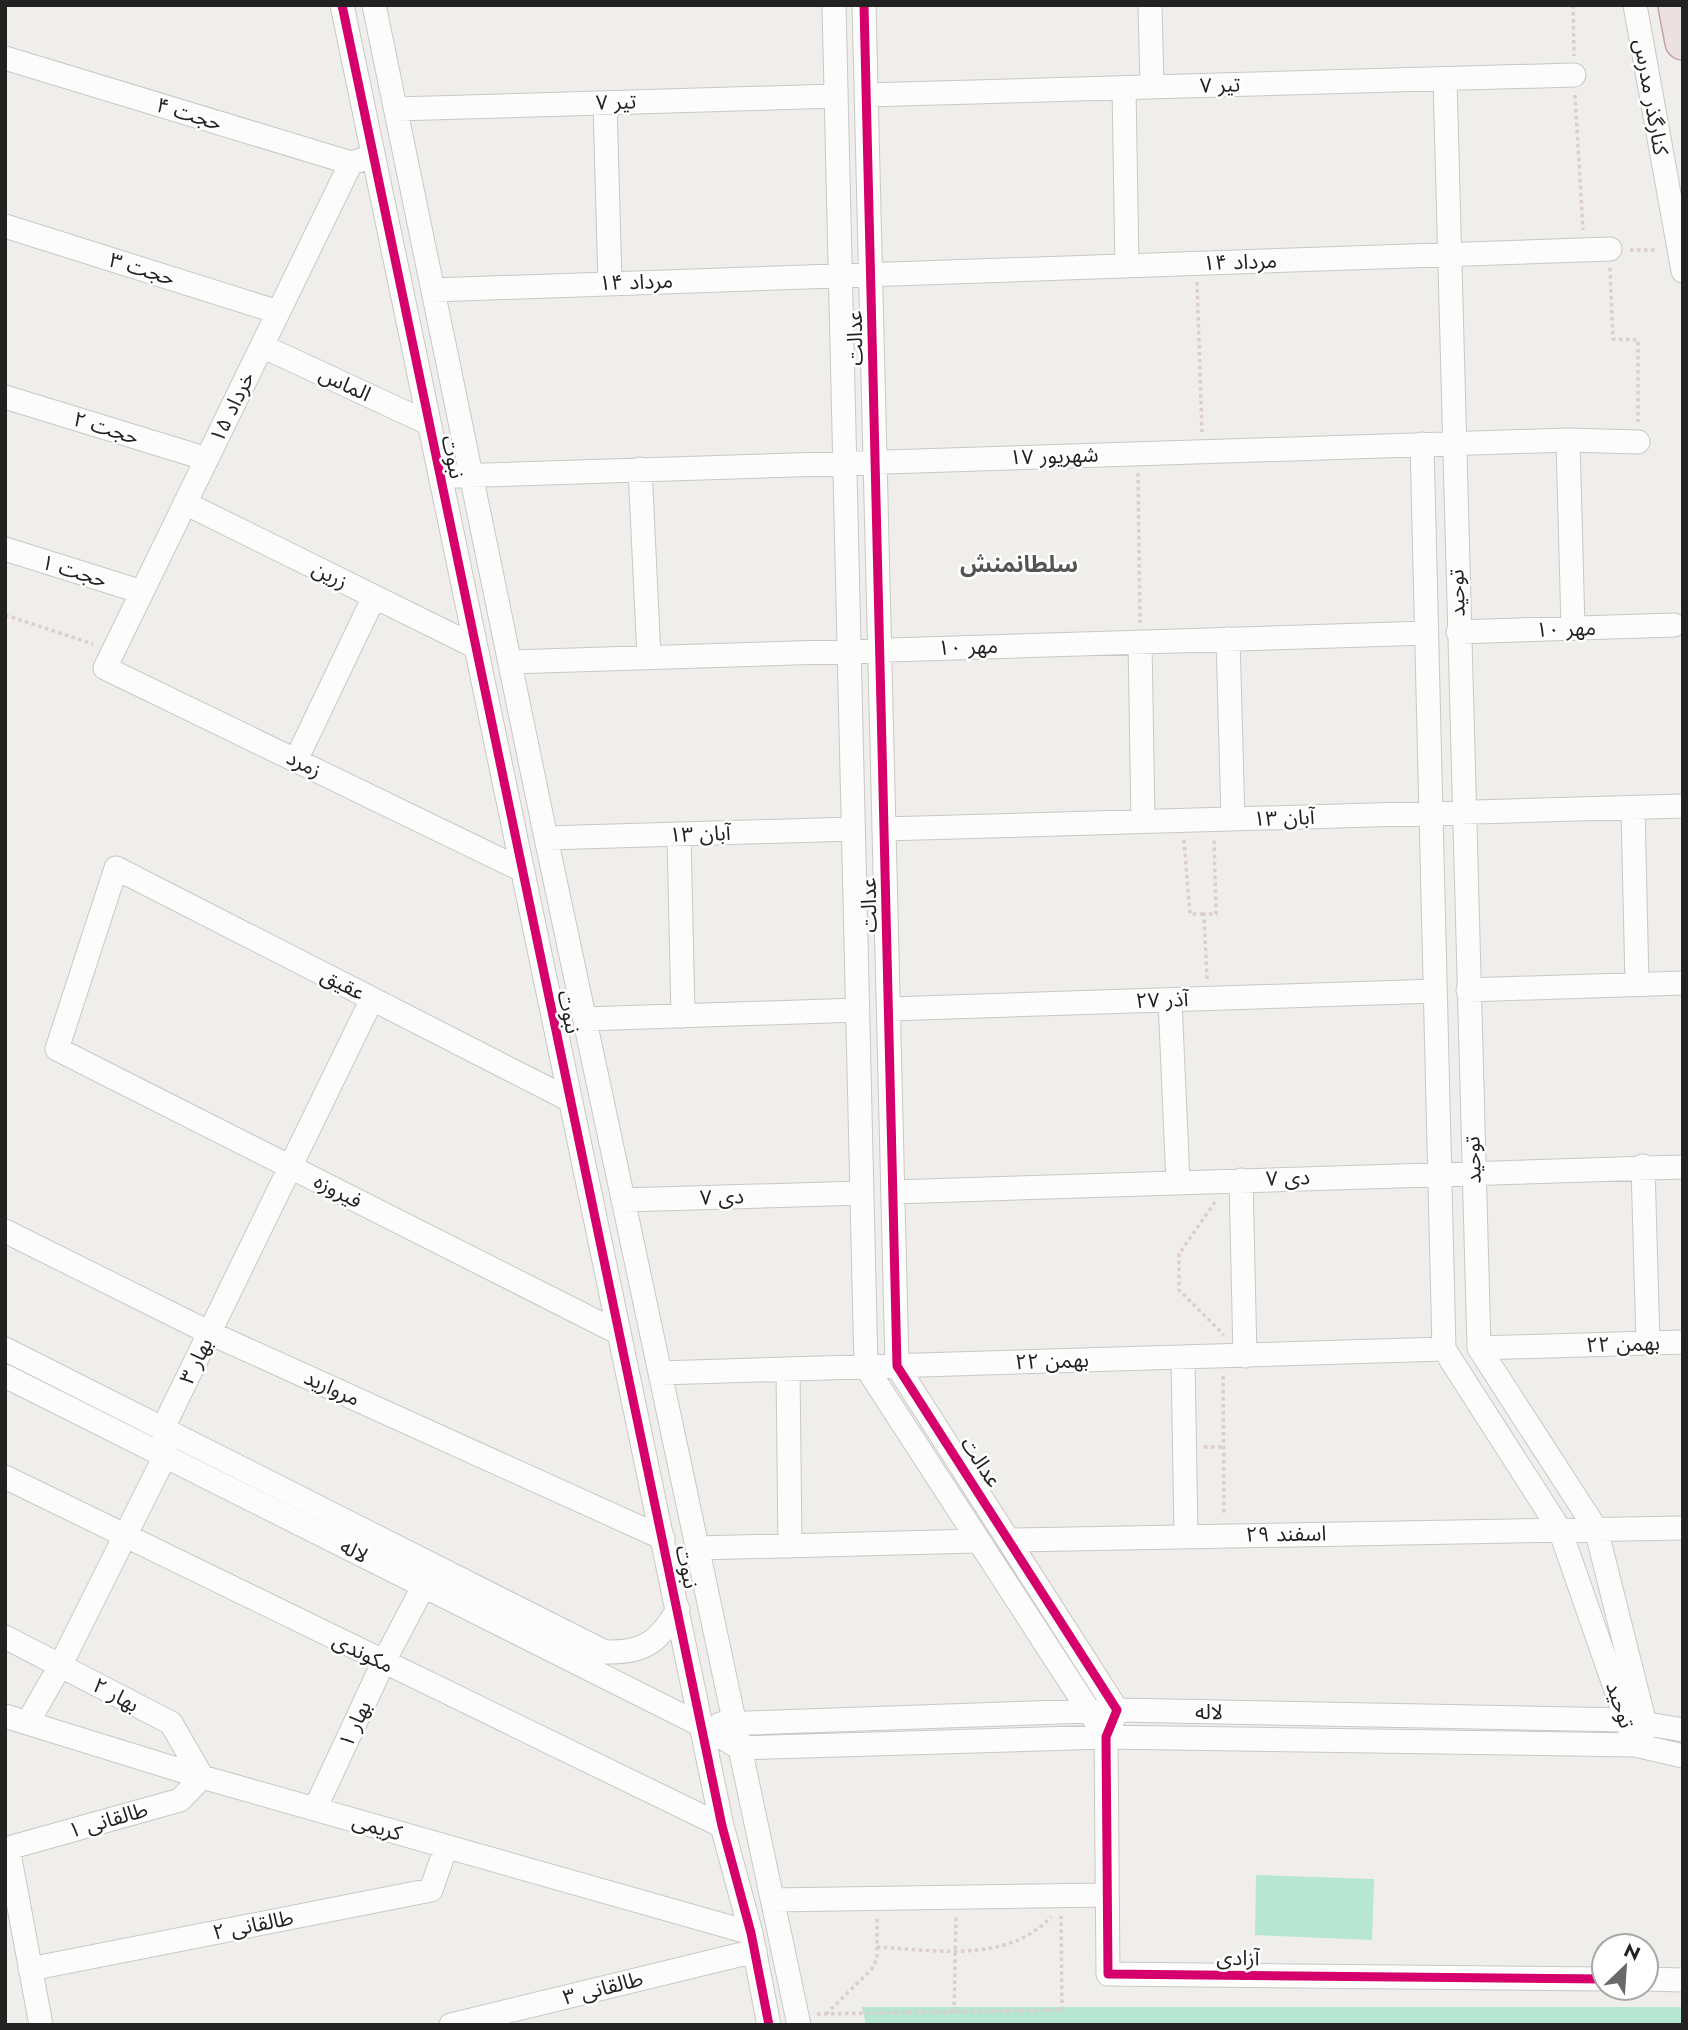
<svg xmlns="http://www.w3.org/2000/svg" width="1688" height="2030" font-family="Jost,'Noto Sans Arabic',sans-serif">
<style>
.pitch{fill:#b7e6d2}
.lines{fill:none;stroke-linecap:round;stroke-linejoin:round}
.minor-casing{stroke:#c9c8c7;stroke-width:25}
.highway-casing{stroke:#c5a2ac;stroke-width:38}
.path{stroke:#dccecd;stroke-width:3.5;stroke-dasharray:3.5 3.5;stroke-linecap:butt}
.minor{stroke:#fdfcfc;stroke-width:23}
.highway{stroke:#ece0e2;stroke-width:35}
.cycleway-casing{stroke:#fff;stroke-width:13}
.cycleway{stroke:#d6006c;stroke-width:9}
.labels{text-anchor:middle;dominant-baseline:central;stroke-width:5;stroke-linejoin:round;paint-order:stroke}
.street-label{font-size:21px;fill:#222;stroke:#fff}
.neighbourhood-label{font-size:23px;font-weight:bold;fill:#555;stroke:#fff}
</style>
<rect width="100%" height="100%" fill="#f0eeeb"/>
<path class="pitch" d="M1256,1875L1374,1879L1372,1940L1255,1935Z
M862,2007H1683V2025H866Z"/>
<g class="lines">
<defs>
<path id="minor" d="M342,5L722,1826L751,1933L769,2025
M374,5L546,838L799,2025
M834,5L866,1367L1106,1737
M864,5L897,1366L1117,1710L1106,1737L1108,1974L1604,1979
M1150,5L1152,87
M1635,5L1683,271
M5,58L351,163L364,159
M1445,79L1479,1348L1596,1529L1645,1724L1635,1745
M1124,88L1127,266
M866,95L1574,75
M605,103L610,283
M396,109L836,96
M351,163L105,668L520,869
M5,226L278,312
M433,290L1610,249
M262,346L428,423
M5,397L207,459
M1568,440L1573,628
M1422,444L1444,1349L1560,1530L1635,1745
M640,469L649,657
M455,476L1568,440L1638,442
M185,503L474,646
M5,549L142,592
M1458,632L1674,625
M1228,639L1233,819
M1140,642L1143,821
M510,662L1427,633
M296,760L374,597
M1633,808L1637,984
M884,829L1683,806
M679,834L683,1016
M546,838L853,829
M1468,990L1683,983
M1170,1000L1178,1182
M889,1009L1435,991
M585,1019L858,1010
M570,1100L116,868L57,1049L619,1333
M1643,1166L1648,1343
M1241,1180L1245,1356
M893,1192L1683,1167
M623,1200L862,1193
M5,1231L210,1333L663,1538
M1479,1348L1683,1342
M5,1349L605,1652C644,1653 659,1642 678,1609
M1183,1357L1186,1536
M788,1369L790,1546
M660,1373L1444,1349
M5,1376L703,1726L740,1748L1106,1737L1635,1745L1683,1756
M5,1477L722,1826
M1011,1540L1683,1528
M698,1548L977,1541
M5,1637L171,1723L202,1777L180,1800L5,1849
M5,1716L202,1777L751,1933
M28,1722L60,1666L165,1456L163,1428L372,999
M720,1724L1117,1710L1625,1720L1683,1730
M315,1809L383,1663L430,1574
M8,1848L41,2025
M773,1900L1107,1895
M30,1969L431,1890L446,1847
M1646,1979L1683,1980
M451,2025L755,1951"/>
<path id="highway" d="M1676,5L1683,42"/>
</defs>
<use href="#minor" class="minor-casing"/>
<use href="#highway" class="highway-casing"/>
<path class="path" d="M1573,5L1574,56
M1575,95L1583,230
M1630,250H1657
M1610,268L1613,339L1638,340V422
M1197,282L1202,432
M1138,473L1140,623
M5,615L93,644
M1184,840L1190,914H1204
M1207,979L1204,914H1216L1214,838
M1215,1202L1179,1254V1290L1224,1335
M1223,1376L1224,1515
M1204,1447H1223
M877,1947C936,1950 1006,1964 1051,1917
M954,2012L956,1917
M817,2014L1062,2010L1061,1916
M826,2014L872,1969L877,1958V1917"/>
<use href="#minor" class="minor"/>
<use href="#highway" class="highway"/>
<defs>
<path id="cycleway" d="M342,5L722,1826L751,1933L769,2025
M864,5L897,1366L1117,1710L1106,1737L1108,1974L1604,1979"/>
</defs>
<use href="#cycleway" class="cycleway-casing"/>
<use href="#cycleway" class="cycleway"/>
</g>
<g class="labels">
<g class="street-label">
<text transform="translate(1220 85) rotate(-2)">۷ تیر</text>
<text transform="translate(1651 97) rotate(80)">کنارگذر مدرس</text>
<text transform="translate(616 102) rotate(-2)">۷ تیر</text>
<text transform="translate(189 114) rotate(17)">حجت ۴</text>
<text transform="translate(1240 262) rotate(-2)">۱۴ مرداد</text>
<text transform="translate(142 269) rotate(17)">حجت ۳</text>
<text transform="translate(636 282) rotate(-2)">۱۴ مرداد</text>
<text transform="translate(855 338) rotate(-91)">عدالت</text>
<text transform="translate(345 384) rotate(25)">الماس</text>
<text transform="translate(232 407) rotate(-64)">۱۵ خرداد</text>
<text transform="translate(106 428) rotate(17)">حجت ۲</text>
<text transform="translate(1054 456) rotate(-2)">۱۷ شهریور</text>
<text transform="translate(453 457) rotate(78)">نبوت</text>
<text transform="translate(74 571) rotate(17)">حجت ۱</text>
<text transform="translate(330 575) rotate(26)">زرین</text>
<text transform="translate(1457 593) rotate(-92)">توحید</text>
<text transform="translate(1566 629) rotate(-2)">۱۰ مهر</text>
<text transform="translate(968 647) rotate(-2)">۱۰ مهر</text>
<text transform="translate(304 764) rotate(26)">زمرد</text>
<text transform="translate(1284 818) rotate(-2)">۱۳ آبان</text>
<text transform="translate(700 834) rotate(-2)">۱۳ آبان</text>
<text transform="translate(869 905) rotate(-91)">عدالت</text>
<text transform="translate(343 984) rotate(27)">عقیق</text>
<text transform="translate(1162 1000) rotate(-2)">۲۷ آذر</text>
<text transform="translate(569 1012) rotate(78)">نبوت</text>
<text transform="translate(1473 1160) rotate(-92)">توحید</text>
<text transform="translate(1288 1178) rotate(-2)">۷ دی</text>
<text transform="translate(338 1191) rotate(27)">فیروزه</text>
<text transform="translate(722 1197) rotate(-2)">۷ دی</text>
<text transform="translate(1623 1344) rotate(-2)">۲۲ بهمن</text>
<text transform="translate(196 1361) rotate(-64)">بهار ۳</text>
<text transform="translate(1052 1361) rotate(-2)">۲۲ بهمن</text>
<text transform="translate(332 1388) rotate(24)">مروارید</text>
<text transform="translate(981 1462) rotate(57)">عدالت</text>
<text transform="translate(1286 1534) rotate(-1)">۲۹ اسفند</text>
<text transform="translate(354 1551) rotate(27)">لاله</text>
<text transform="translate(687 1567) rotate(78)">نبوت</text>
<text transform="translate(363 1653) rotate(26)">مکوندی</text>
<text transform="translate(116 1695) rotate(28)">بهار ۲</text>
<text transform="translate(1620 1705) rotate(71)">توحید</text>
<text transform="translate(1209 1712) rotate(1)">لاله</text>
<text transform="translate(355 1724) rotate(-65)">بهار ۱</text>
<text transform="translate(108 1820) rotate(-16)">طالقانی ۱</text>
<text transform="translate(377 1827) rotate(16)">کریمی</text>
<text transform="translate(253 1925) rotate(-11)">طالقانی ۲</text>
<text transform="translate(1238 1958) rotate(1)">آزادی</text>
<text transform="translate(603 1988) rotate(-14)">طالقانی ۳</text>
</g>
<g class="neighbourhood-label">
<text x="1019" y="564">سلطانمنش</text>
</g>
</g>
<rect width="1688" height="2030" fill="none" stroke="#222222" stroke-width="14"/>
<g transform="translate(1625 1967) rotate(25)"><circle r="33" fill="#ffffff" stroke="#a7a7a7" stroke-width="2"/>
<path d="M0-5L12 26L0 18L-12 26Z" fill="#6a6968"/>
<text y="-10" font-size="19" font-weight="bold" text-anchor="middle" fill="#222222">N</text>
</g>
</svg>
